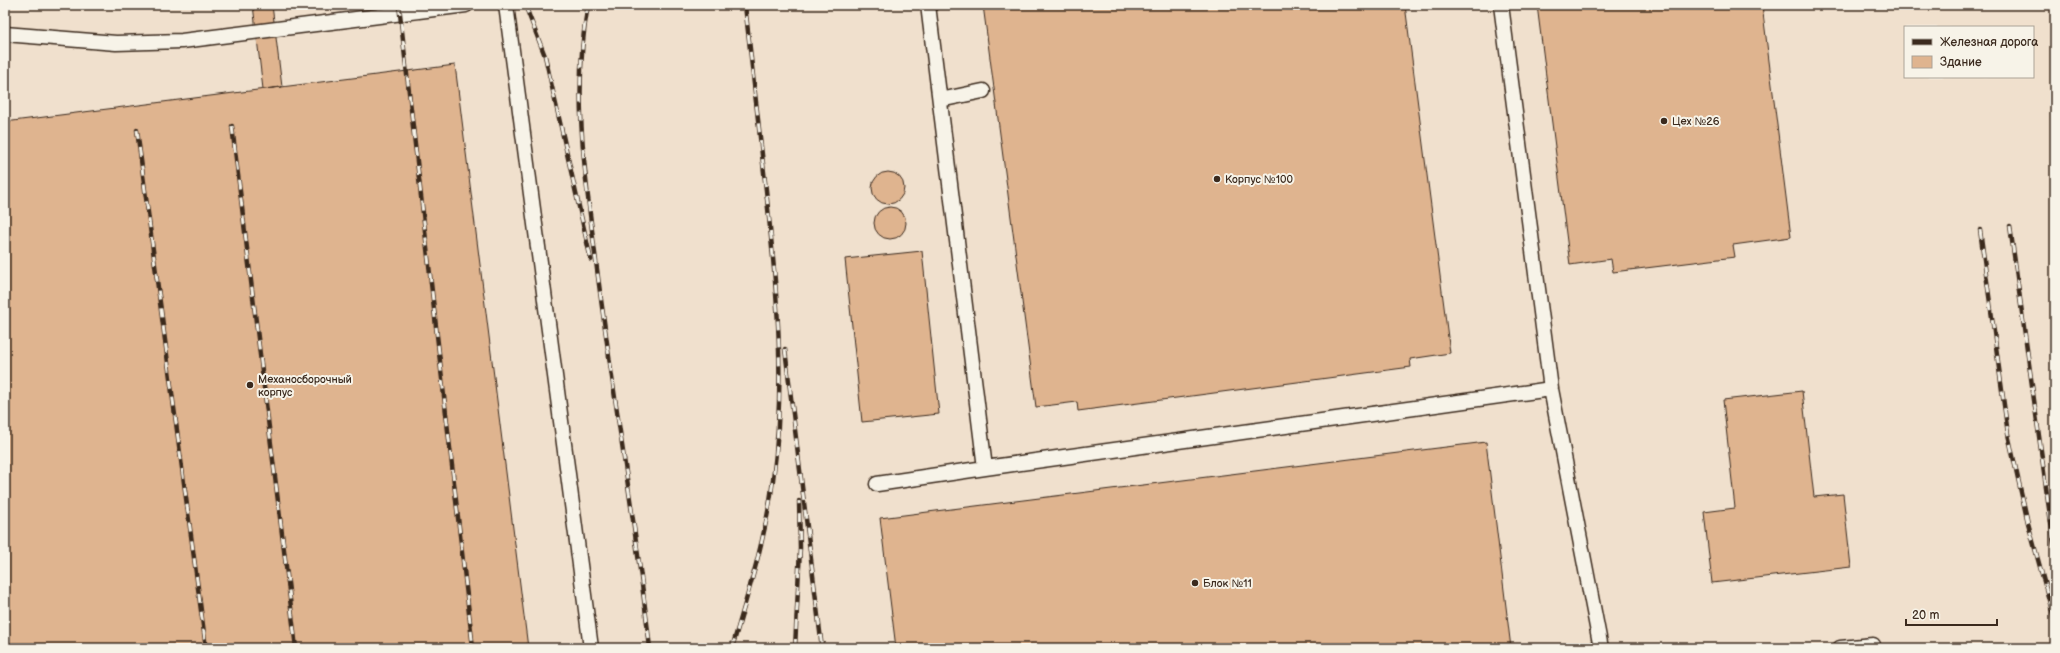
<svg xmlns="http://www.w3.org/2000/svg" width="2060" height="653" font-family="'Balsamiq Sans',sans-serif">
<style>
.built{fill:#f0e0cd;fill-rule:evenodd}
.building{fill:#dfb48f;stroke:#3b2a1e}
.lines{fill:none;stroke-linecap:round;stroke-linejoin:round}
.service-casing{stroke:#3b2a1e;stroke-width:17}
.service{stroke:#f7f3e8;stroke-width:14}
.rail-casing{stroke:#3b2a1e;stroke-width:4.5}
.rail{stroke:#f7f3e8;stroke-width:3;stroke-dasharray:9;stroke-linecap:butt}
.poi-dot{fill:#3b2a1e;stroke:#f7f3e8;stroke-width:1.5}
.labels{text-anchor:middle;dominant-baseline:central;stroke-width:4;stroke-linejoin:round;paint-order:stroke}
.poi-label{font-size:11px;fill:#3b2a1e;stroke:#f7f3e8;text-anchor:start}
</style>
<rect width="100%" height="100%" fill="#f7f3e8"/>
<filter id="ink" filterUnits="userSpaceOnUse"><feTurbulence type="fractalNoise" baseFrequency=".025" numOctaves="2"/><feDisplacementMap in="SourceGraphic" scale="8" xChannelSelector="R" yChannelSelector="G"/><feConvolveMatrix kernelMatrix="1 2 1 2 8 2 1 2 1" color-interpolation-filters="sRGB"/></filter>
<g filter="url(#ink)">
<path class="built" d="M5,5H2055V648H5ZM1905,27H2033V77H1905Z"/>
<path class="building" d="M253,5H272L282,87L263,89Z
M983,5H1405L1450,353L1410,359L1411,367L1078,411L1077,402L1036,407Z
M1537,5H1762L1791,237L1733,245L1735,257L1613,272L1611,259L1570,265Z
M455,65L528,648H5V122Z
M872 188a16 16 0 1 1 32 0a16 16 0 1 1-32 0Z
M874 223a16 16 0 1 1 32 0a16 16 0 1 1-32 0Z
M922,251L939,414L862,422L845,259Z
M1802,391L1814,497L1843,494L1851,567L1712,583L1704,512L1735,508L1723,400Z
M1486,442L1511,648H896L880,518Z"/>
<g class="lines">
<defs>
<path id="service" d="M506,5L591,648
M928,5L985,468L1551,389
M1501,5L1551,389L1601,648
M5,34L116,43L182,41L466,5
M940,100L983,91
M877,484L985,468
M1840,648L1873,645"/>
</defs>
<use href="#service" class="service-casing"/>
<use href="#service" class="service"/>
<defs>
<path id="rail" d="M399,5L473,648
M525,5L545,56L591,260
M588,5C572,89 585,177 596,261C612,390 635,518 650,648
M232,126L296,648
M137,130L206,648
M2010,226L2055,552
M1980,230L2008,434L2028,523L2055,622
M785,349L822,648
M732,648C748,593 766,537 773,480C786,380 777,289 766,190C759,128 752,67 745,5
M795,648L800,548L799,501"/>
</defs>
<use href="#rail" class="rail-casing"/>
<use href="#rail" class="rail"/>
</g>
</g>
<g class="poi-dot">
<circle cx="1664" cy="121" r="4"/>
<circle cx="1217" cy="179" r="4"/>
<circle cx="250" cy="385" r="4"/>
<circle cx="1195" cy="583" r="4"/>
</g>
<g class="labels">
<g class="poi-label">
<text x="1672" y="121">Цех №26</text>
<text x="1225" y="179">Корпус №100</text>
<text x="258" y="379">Механосборочный<tspan x="258" dy="13">корпус</tspan></text>
<text x="1203" y="583">Блок №11</text>
</g>
</g>
<rect width="2060" height="653" fill="none" stroke="#f7f3e8" stroke-width="20"/>
<rect x="10" y="10" width="2040" height="633" fill="none" stroke="#3b2a1e" stroke-width="1.5" filter="url(#ink)"/>
<rect x="1904" y="26" width="130" height="52" fill="#f7f3e8" stroke="#aca397"/>
<rect x="1912" y="39" width="20" height="6" fill="#3b2a1e" stroke="#aca397"/>
<text x="1940" y="46" font-size="12" fill="#3b2a1e">Железная дорога</text>
<rect x="1912" y="56" width="20" height="12" fill="#dfb48f" stroke="#aca397"/>
<text x="1940" y="66" font-size="12" fill="#3b2a1e">Здание</text>
<path d="M1906 619v6h91v-6" fill="none" stroke="#3b2a1e" stroke-width="2"/>
<text x="1912" y="619" font-size="12" fill="#3b2a1e" stroke="#f7f3e8" stroke-width="3" paint-order="stroke">20 m</text>
</svg>
